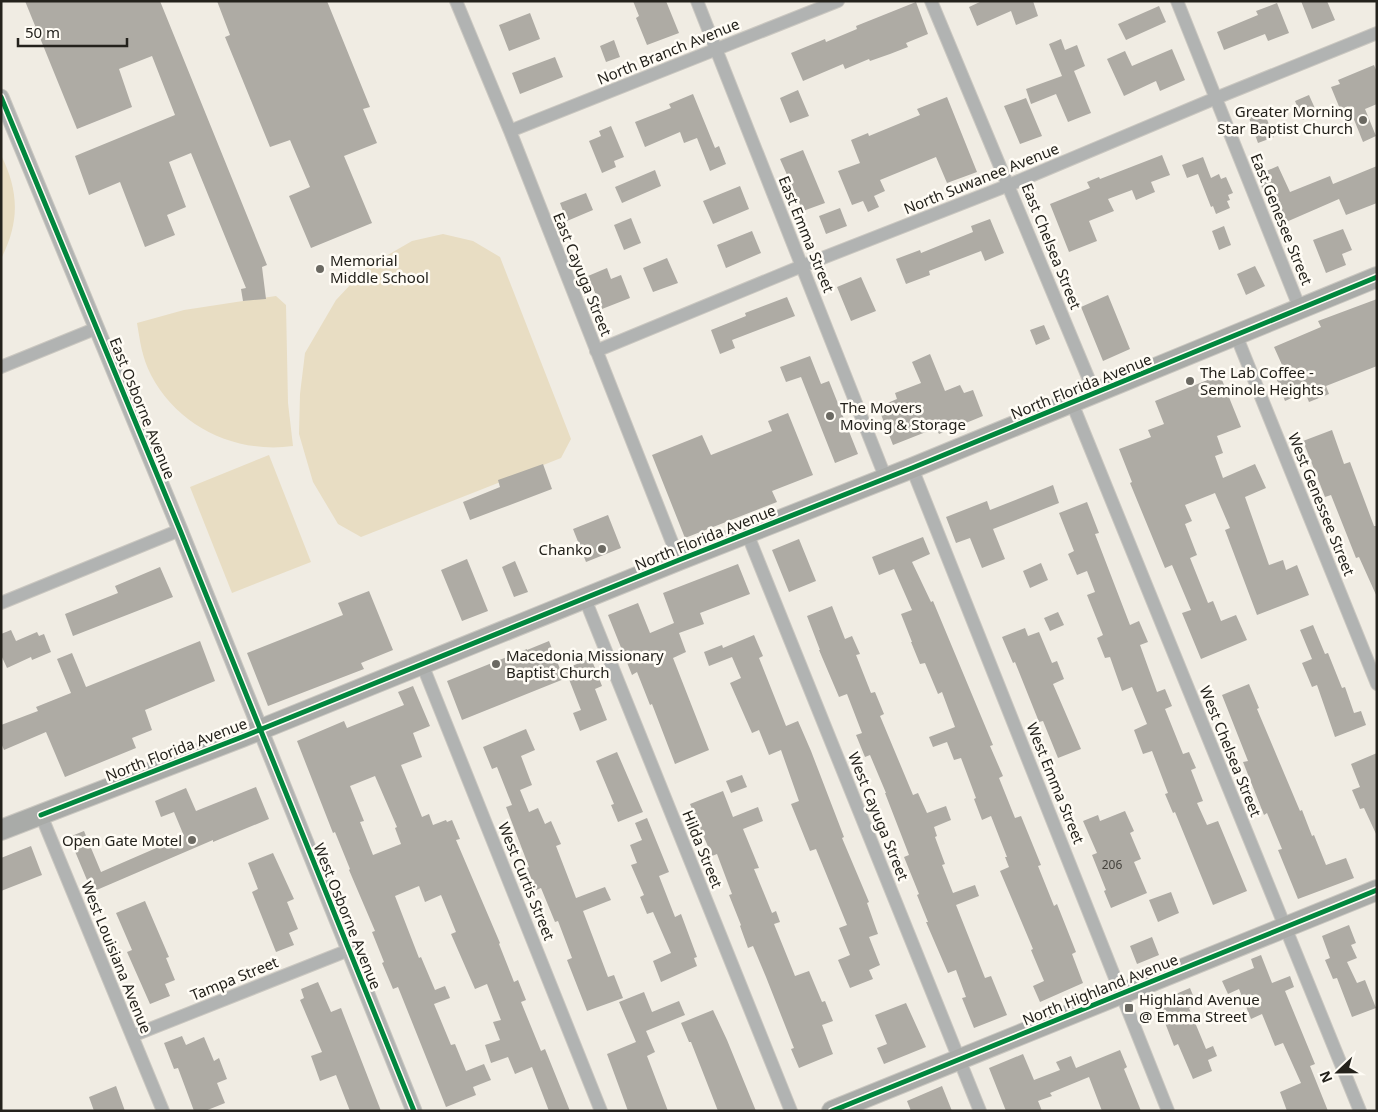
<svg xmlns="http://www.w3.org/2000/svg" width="1378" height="1112" font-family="'Noto Sans',sans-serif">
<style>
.green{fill:#e8ddc3}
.building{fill:#aeaba4;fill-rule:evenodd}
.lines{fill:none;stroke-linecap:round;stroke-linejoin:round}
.minor-casing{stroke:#cac7c0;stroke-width:14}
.tertiary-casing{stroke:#cac7c0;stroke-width:17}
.primary-casing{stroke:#cac7c0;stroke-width:22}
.minor{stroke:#b1b3b2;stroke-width:12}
.tertiary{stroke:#b1b3b2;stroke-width:15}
.primary{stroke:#a9aba8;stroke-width:20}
.cycleway-casing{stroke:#fffcf5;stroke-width:8}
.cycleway{stroke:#00873e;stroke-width:5}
.poi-dot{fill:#6b6962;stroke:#fffcf5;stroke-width:2}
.labels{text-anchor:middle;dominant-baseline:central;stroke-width:5;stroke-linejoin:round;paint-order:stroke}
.number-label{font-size:12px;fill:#46443e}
.street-label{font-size:15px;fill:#24221c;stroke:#fffcf5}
.poi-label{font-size:15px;fill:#24221c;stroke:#fffcf5;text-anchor:start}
</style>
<rect width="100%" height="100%" fill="#f0ece3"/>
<path class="green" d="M1,155C19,191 20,222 1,259Z
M443,234L473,241L500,257L571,439L561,458L361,537L338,524L313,482L299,434L300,394L305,353L336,300L367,267L412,241Z
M276,296L286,305L288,403L293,446C236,454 178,427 151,375C142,358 140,341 137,323L184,310Z
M269,455L311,562L232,593L190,487Z"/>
<path class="building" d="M25,1H160L267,265L262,267L266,299L243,301L241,289L246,288L191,153L169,162L186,207L167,215L175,235L145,247L120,182L89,195L75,156L175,115L152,56L119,69L132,107L77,129Z
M217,1H327L370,107L363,109L377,143L344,156L372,223L311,248L289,196L310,187L290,140L270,147L225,37L230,35Z
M633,1H666L679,33L647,45L636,18L639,16Z
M982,1H1033L1038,16L1016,25L1011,11L977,26L969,7Z
M1301,1H1327L1335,20L1312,29Z
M916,2L928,34L906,43L908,47L890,54L870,61L869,59L845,69L843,64L803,81L791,53L825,39L826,42L857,29L856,26Z
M1277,3L1289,33L1268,41L1265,34L1224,50L1217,32L1258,15L1256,11Z
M1159,6L1166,22L1126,40L1118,24Z
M530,13L540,39L509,51L499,25Z
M1061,39L1065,50L1077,45L1085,66L1074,71L1091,113L1068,122L1056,94L1031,104L1026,89L1062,76L1049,44Z
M614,40L620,57L606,62L600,46Z
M1172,49L1185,80L1160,91L1156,81L1124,96L1107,59L1125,51L1132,66Z
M555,57L563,77L520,94L512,73Z
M1374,65L1377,72V104L1365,109L1376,136L1363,142L1353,117L1345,121L1331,87L1340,84L1338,80Z
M798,90L809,116L790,123L780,98Z
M693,94L715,148L719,146L726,164L710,171L697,138L684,143L680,132L645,147L635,122L671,108L669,104Z
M1309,95L1317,113L1303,120L1295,101Z
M947,97L977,172L947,183L936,157L880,180L885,191L874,196L879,207L868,212L863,201L852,205L838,171L860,163L851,140L868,133L869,136L920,115L917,109Z
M1026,98L1042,136L1020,144L1004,106Z
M1264,112L1274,137L1258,143L1249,118Z
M611,126L624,157L614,161L616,167L602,173L589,141L601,136L599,131Z
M803,150L825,203L803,211L780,159Z
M1162,155L1170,175L1151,182L1155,192L1136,200L1132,190L1108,199L1114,211L1089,221L1097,241L1069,252L1050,204L1090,188L1087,182L1099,177L1100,179Z
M1203,157L1211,178L1219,174L1221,179L1226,177L1233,193L1228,195L1230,200L1227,201L1230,208L1216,214L1213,206L1211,207L1198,174L1187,178L1182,165Z
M1278,166L1290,192L1330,176L1333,184L1377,166V203L1346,215L1339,199L1277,226L1257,175Z
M655,170L661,186L622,203L615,187Z
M740,186L749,209L713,224L703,201Z
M586,193L593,210L567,221L560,203Z
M840,208L847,226L826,234L819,216Z
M631,218L641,243L624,250L614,225Z
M990,219L1004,253L985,261L981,251L929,271L930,275L906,284L896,259L920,250L921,253L973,232L971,226Z
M1224,226L1231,245L1219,250L1212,231Z
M1343,229L1352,250L1342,254L1346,265L1326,273L1313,240Z
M752,231L761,253L726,268L717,245Z
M667,258L678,283L653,292L643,268Z
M1255,266L1265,286L1246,295L1237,274Z
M607,268L611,279L621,275L630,298L602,309L588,276Z
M861,277L876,311L851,321L837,287Z
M1108,295L1130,349L1103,361L1081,307Z
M787,297L795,316L732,340L735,348L720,354L711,330L746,316L745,313Z
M1377,299V366L1326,386L1329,394L1309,402L1305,392L1285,401L1277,380L1287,376L1274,347L1321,327L1318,321Z
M1044,325L1050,339L1036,345L1030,330Z
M930,354L945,391L960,385L964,393L973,390L983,416L939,434L936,428L893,445L878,407L897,399L895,393L921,383L912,362Z
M810,356L821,384L829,381L858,454L835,463L801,377L786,382L780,367Z
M1220,375L1241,427L1217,436L1223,453L1215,456L1223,478L1255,464L1266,488L1245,497L1269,565L1283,560L1286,570L1297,565L1309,595L1257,615L1225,530L1230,528L1215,493L1185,505L1192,521L1185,524L1197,555L1190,558L1208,603L1213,601L1221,621L1236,615L1247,640L1201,659L1182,613L1191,610L1172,565L1165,568L1130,483L1132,482L1119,449L1151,437L1148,430L1164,424L1155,401Z
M788,413L813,475L772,491L777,502L685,538L652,455L702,435L711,455L772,431L768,421Z
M1332,430L1344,464L1350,462L1374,526H1377V597L1359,557L1356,558L1331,495L1325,497L1303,441Z
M543,464L552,489L470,520L463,502L500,487L498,480Z
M1053,485L1059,503L993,529L1005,559L982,568L970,538L956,543L946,517L987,501L990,510Z
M1087,502L1099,533L1095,534L1130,625L1139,621L1148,642L1140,645L1157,692L1165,689L1172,706L1165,709L1183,754L1189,752L1196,768L1191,770L1203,801L1197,803L1207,825L1218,821L1247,891L1213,905L1175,812L1173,813L1165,794L1168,793L1152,751L1143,754L1134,730L1147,724L1132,687L1122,691L1110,657L1105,658L1097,638L1103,635L1087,595L1095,592L1087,571L1077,575L1068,554L1074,551L1059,513Z
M608,515L621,548L586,562L573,529Z
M923,537L930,554L912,562L931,602L933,601L993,745L990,746L1003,776L999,778L1015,818L1021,816L1041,865L1038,866L1054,906L1057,904L1076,952L1072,954L1083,983L1040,1002L1033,986L1044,981L1031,950L1033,949L1000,871L1009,867L1005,857H1007L991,816L982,820L974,799L976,798L961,758L954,760L947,742L933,747L929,737L955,727L942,692L938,694L925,663L920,664L911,642H912L901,614L912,610L894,569L879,575L872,557Z
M799,539L816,581L789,592L772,550Z
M467,559L488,611L462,621L441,570Z
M515,561L528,592L514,597L502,567Z
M1041,563L1048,580L1030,588L1023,571Z
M738,564L750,594L700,613L704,624L679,633L686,652L673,658L709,750L675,764L652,704L650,705L637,672L632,675L608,615L638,603L650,633L674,623L663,593Z
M160,567L173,597L73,636L65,614L118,593L115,586Z
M369,591L393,650L361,663L364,669L268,706L247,653L343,615L338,603Z
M832,606L845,639L852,636L860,654L856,655L871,693L875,692L884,714L880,716L913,795L918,793L927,813L946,806L951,820L934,827L937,836L935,837L945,864L942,865L953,893L975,885L979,896L956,905L985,978L991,976L1007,1015L974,1028L962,998L966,997L956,970L948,973L926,922H928L917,895L919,894L904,857L909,855L885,793H886L870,755L865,757L856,735L862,733L847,694L839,697L819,650H820L807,616Z
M1058,612L1064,625L1050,631L1044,618Z
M1313,625L1325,654L1328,653L1342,688L1345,687L1354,713L1361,711L1366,725L1335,737L1317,685L1312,687L1302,663L1312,659L1300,630Z
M1025,628L1028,636L1039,632L1052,663L1057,661L1064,679L1053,684L1081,749L1058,758L1043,721L1039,722L1015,662L1013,663L1002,637Z
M11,630L16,641L37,632L39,636L44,634L51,652L32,660L31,657L7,668L1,655V634Z
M754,635L763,656L759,658L786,726L798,721L811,751L844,837L842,838L869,902L867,903L878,934L869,937L880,965L869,970L873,979L850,988L838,960L850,955L839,928L847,925L816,849L810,851L791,804L799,801L781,750L769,755L759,730L752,733L730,683L741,678L732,657L709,666L704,652L722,645L723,648Z
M200,641L215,681L145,710L152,730L132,738L136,748L65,777L46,732L4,750L1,743V725L38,711L36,707L71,693L57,659L72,653L86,687Z
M549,641L564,679L462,720L447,681L527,649V650Z
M591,658L602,686L595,689L607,720L580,731L573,713L581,710L565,669Z
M1249,684L1259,708L1257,709L1300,811L1302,810L1312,836L1314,835L1326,865L1346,858L1354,878L1298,899L1278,850L1282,849L1267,813L1264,815L1243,762L1248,761L1222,695Z
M413,686L430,726L413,733L422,757L401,765L422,817L429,814L433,825L446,820L447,822L452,820L460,839L456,840L500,943L499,944L514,982L518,980L526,1000L521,1002L541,1051L545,1049L570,1111H549L532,1067L515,1074L508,1057L491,1063L485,1045L500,1040L493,1022L501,1020L487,984L475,989L451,934L456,932L441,895L425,902L419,886L395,896L419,958L421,957L435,990L445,986L450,998L434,1004L451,1045L455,1044L466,1071L484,1064L491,1080L473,1087L476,1095L446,1107L398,987L393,989L382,963L384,962L372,932L375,931L349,870L350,869L335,832L333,833L297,741L344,721L347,728L404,705L398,692ZM375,776L397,827L395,828L401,844L373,855L360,822L364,821L350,786Z
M526,729L535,750L521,756L532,785L520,790L529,812L538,808L545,824L551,821L561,844L556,846L576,898L605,887L611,900L583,911L608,977L614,975L623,998L587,1011L567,960L572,958L558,921L555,922L541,888L536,890L527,868L529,867L506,807L512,805L497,767L492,769L483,747Z
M617,752L643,812L618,822L611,805L614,804L596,761Z
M1377,753V836L1364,808L1360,809L1352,790L1360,787L1351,764Z
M742,775L747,787L731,793L726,781Z
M256,787L269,819L213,842V840L92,892L69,837L84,831L101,872L184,836L174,812L161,817L155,801L186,788L196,811Z
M723,791L733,817L758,807L763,821L743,829L759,868L754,869L772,913L776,911L780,922L774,924L795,976L809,971L822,1002L825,1001L833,1021L822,1025L833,1054L799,1068L791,1049L794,1048L766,977L753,946L748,948L740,926L741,925L729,895L732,894L717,854L712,856L690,804Z
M1125,811L1134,831L1130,833L1141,859L1134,862L1147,893L1111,908L1104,891L1106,890L1092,855L1097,853L1083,821L1098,815L1100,821Z
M647,818L669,872L659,876L675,917L681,914L697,957L694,958L697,966L661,982L653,961L671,953L653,912L647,914L640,897L644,895L631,865L637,863L630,845L642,840L635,823Z
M31,846L42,875L1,891V858Z
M273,853L294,899L287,902L298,929L289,933L294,945L276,952L252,892L258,889L248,863Z
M1171,892L1179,913L1158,922L1149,900Z
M145,901L169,957L166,958L175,980L165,984L170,996L150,1004L127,952L132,950L116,913Z
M1349,925L1356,943L1351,945L1357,958L1347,962L1357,983L1365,980L1376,1008L1352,1017L1337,978L1333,979L1325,960L1330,958L1322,936Z
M1152,937L1159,955L1137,964L1130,946Z
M1261,955L1272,983L1290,976L1294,987L1285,991L1315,1064L1310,1066L1328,1111H1287L1280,1092L1301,1083L1283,1043L1275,1046L1262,1014L1251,1019L1239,989L1228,994L1222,981L1254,968L1251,959Z
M318,982L331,1012L341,1008L381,1111H350L336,1075L320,1081L311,1056L322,1052L300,1000L304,998L301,989Z
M1190,988L1197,1005L1189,1008L1206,1049L1213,1046L1217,1056L1208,1060L1212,1071L1193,1079L1178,1044L1174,1046L1157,1002Z
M644,992L652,1012L679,1001L685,1015L646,1031L655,1052L647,1056L668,1111H628L607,1054L636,1042L619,1002Z
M906,1003L926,1047L884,1064L877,1048L887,1044L875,1015Z
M713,1010L727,1040L756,1111H718L691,1042H689L681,1023Z
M182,1036L186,1045L204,1037L214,1061L219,1058L227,1079L217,1083L225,1103L205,1111H194L178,1068L174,1069L164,1043Z
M1120,1050L1127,1067L1124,1069L1141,1111H1102L1089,1077L1050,1093L1052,1096L1038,1101L1042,1111H1006L989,1068L1023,1054L1034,1080L1060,1070L1056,1062L1071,1056L1076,1068Z
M116,1086L125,1111H94L89,1097Z
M942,1086L952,1111H911L907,1101Z"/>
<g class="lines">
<defs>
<path id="minor" d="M456,1L510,131L679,560
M697,1L886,479
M931,1L1095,394
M1177,1L1300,309
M510,131L838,1
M1236,335L1377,684
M596,351L802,266L1009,185L1216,98L1377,33
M1,367L97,328
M1072,403L1360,1111
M912,468L1168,1111
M747,533L980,1111
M585,599L791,1111
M1,603L180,530
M422,664L601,1111
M41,815L163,1111
M132,1036L349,950"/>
<path id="tertiary" d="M1,97L180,530L414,1111"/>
<path id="primary" d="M1,830L242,737L679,560L912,468L1377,277
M832,1111L1377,890"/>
</defs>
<use href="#minor" class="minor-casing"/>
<use href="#tertiary" class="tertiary-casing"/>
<use href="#primary" class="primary-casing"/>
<use href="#minor" class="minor"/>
<use href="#tertiary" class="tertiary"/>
<use href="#primary" class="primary"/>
<defs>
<path id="cycleway" d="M1,97L180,530L414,1111
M41,815L242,737L679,560L912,468L1377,277
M832,1111L1377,890"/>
</defs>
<use href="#cycleway" class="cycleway-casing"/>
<use href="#cycleway" class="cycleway"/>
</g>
<g class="poi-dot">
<circle cx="1363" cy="120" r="5"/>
<circle cx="320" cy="269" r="5"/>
<circle cx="1190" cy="381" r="5"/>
<circle cx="830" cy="416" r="5"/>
<circle cx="602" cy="549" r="5"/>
<circle cx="496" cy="664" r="5"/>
<circle cx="192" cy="840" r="5"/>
<rect x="1124" y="1003" width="10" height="10" rx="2.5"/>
</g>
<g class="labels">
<g class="number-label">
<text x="1112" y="864">206</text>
</g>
<g class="street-label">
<text transform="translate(668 51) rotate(-22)">North Branch Avenue</text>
<text transform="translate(981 178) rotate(-22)">North Suwanee Avenue</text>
<text transform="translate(1282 219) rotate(68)">East Genesee Street</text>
<text transform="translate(807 234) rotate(68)">East Emma Street</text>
<text transform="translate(1052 246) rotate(68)">East Chelsea Street</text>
<text transform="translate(583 274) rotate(68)">East Cayuga Street</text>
<text transform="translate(1081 386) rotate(-22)">North Florida Avenue</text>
<text transform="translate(143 408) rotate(68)">East Osborne Avenue</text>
<text transform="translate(1322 504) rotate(68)">West Genessee Street</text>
<text transform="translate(705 537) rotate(-22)">North Florida Avenue</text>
<text transform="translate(176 749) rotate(-21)">North Florida Avenue</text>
<text transform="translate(1231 751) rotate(68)">West Chelsea Street</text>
<text transform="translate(1056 783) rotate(68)">West Emma Street</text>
<text transform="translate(879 816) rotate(68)">West Cayuga Street</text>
<text transform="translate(703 849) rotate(68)">Hilda Street</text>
<text transform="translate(527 881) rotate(68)">West Curtis Street</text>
<text transform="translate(348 916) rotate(68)">West Osborne Avenue</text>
<text transform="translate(117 957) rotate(68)">West Louisiana Avenue</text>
<text transform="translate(234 978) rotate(-22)">Tampa Street</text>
<text transform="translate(1100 989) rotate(-22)">North Highland Avenue</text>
</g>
<g class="poi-label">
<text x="1353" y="111" text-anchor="end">Greater Morning<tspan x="1353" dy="17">Star Baptist Church</tspan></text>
<text x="330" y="260">Memorial<tspan x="330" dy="17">Middle School</tspan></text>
<text x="1200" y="372">The Lab Coffee -<tspan x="1200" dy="17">Seminole Heights</tspan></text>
<text x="840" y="407">The Movers<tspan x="840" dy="17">Moving &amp; Storage</tspan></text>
<text x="592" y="549" text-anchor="end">Chanko</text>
<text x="506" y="655">Macedonia Missionary<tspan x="506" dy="17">Baptist Church</tspan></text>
<text x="182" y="840" text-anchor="end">Open Gate Motel</text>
<text x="1139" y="999">Highland Avenue<tspan x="1139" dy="17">@ Emma Street</tspan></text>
</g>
</g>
<rect width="1378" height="1112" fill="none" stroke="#24221c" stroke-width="5"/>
<g transform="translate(1338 1072) rotate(248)" stroke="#fffcf5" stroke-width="4" paint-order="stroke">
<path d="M0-4L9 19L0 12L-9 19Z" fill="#24221c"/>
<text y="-8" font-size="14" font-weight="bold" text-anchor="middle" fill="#24221c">N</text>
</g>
<path d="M18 38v8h109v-8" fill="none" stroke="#24221c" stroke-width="2.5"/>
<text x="25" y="38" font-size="15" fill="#24221c" stroke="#fffcf5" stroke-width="4" paint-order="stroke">50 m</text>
</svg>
